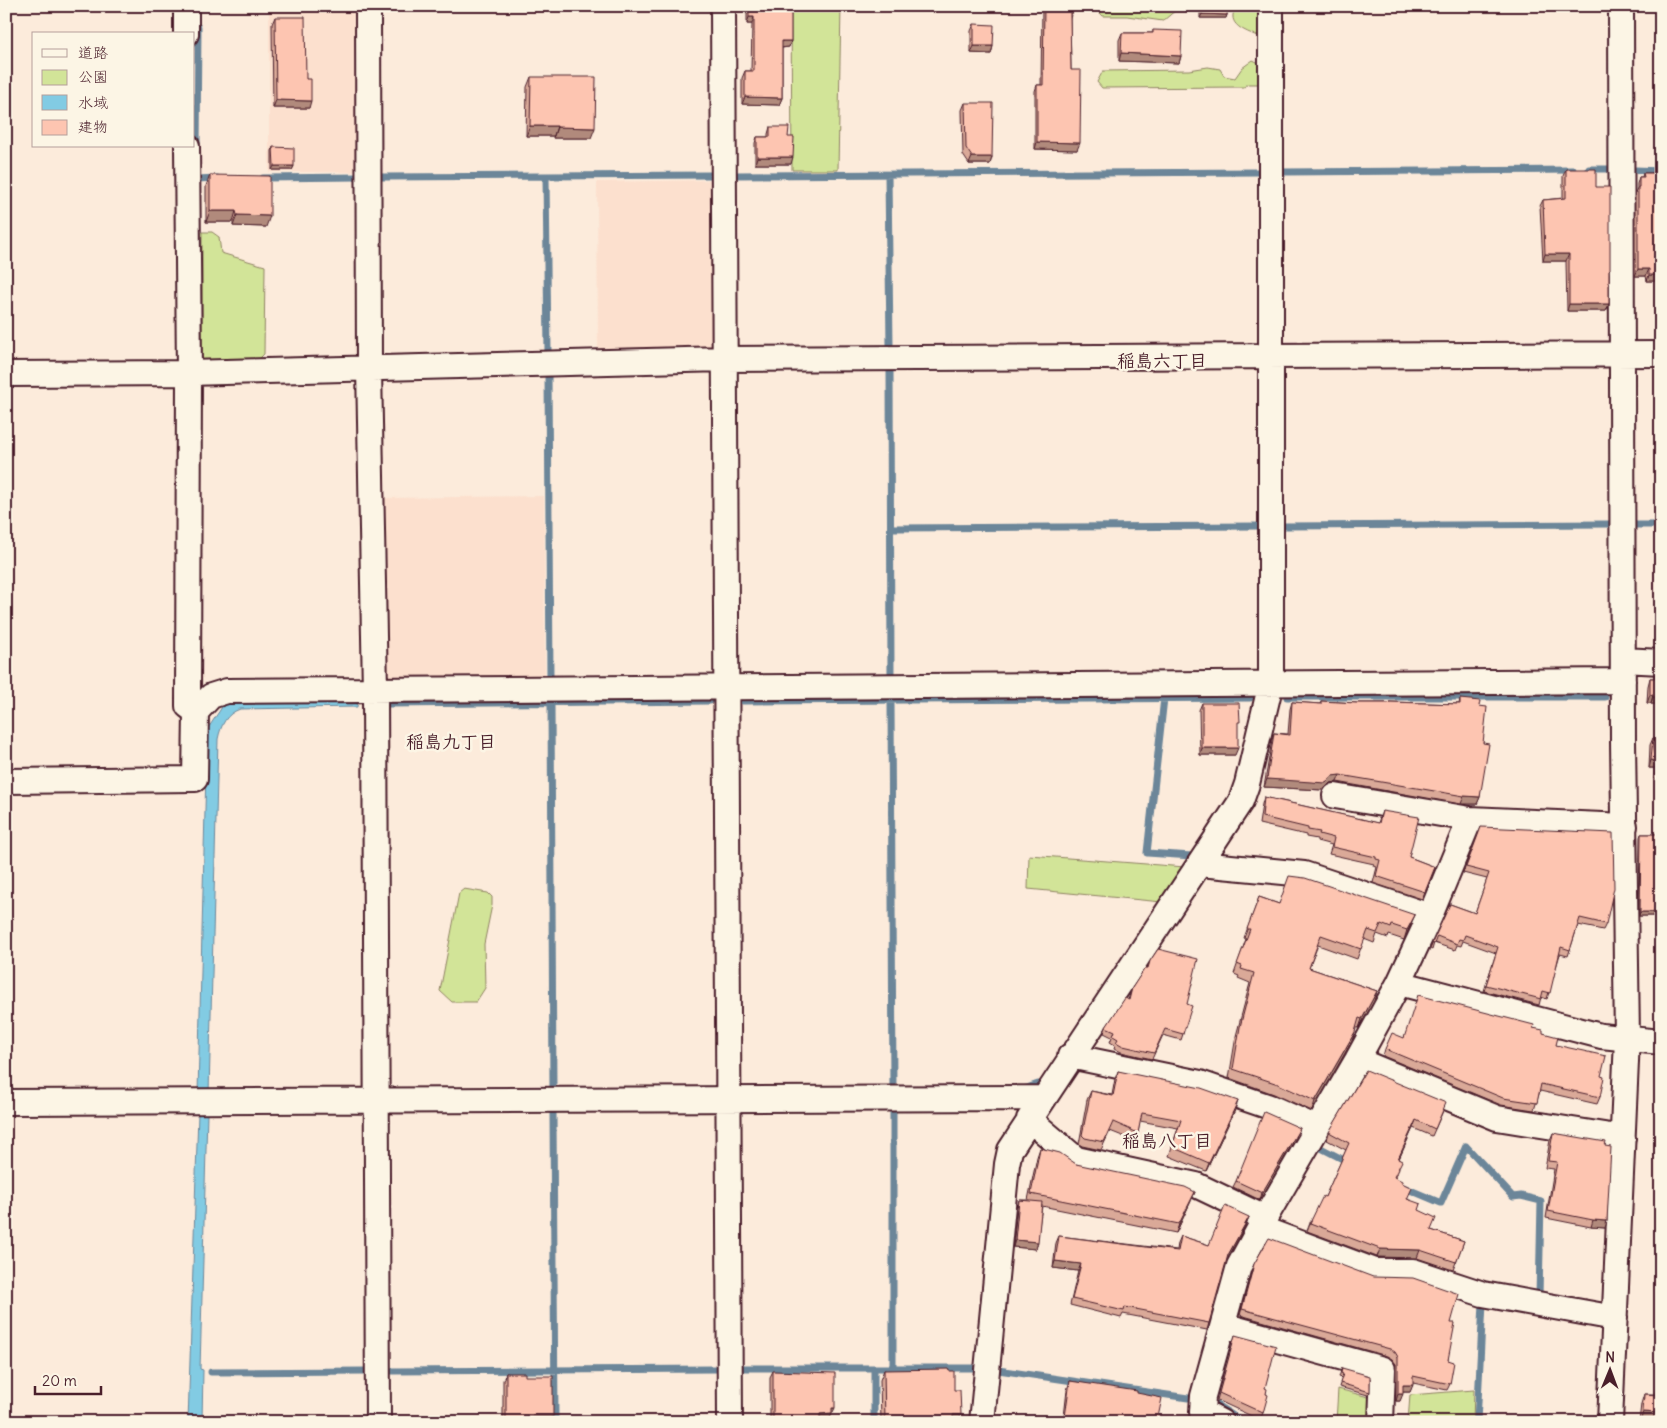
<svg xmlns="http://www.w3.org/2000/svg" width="1667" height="1428" font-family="Delius,'Klee One',sans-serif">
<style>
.built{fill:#fce0ce}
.green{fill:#d2e498;stroke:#8e8262}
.water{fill:#82cbe3;stroke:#6c8699}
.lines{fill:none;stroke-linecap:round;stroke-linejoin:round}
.stream{stroke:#6c8699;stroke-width:7}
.street-casing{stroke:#4a1f2b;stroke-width:28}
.street{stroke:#fcf5e5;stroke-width:24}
.wall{fill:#daa998;stroke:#4a1f2b}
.shaded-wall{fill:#b18a7c;stroke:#4a1f2b}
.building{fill:#fdc5b1;stroke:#4a1f2b}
.labels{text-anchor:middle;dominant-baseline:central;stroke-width:5;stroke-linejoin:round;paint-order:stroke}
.neighbourhood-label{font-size:18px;font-weight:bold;fill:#4a1f2b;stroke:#fcf5e5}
</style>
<rect width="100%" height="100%" fill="#fcebdb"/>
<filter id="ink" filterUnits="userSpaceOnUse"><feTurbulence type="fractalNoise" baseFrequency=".02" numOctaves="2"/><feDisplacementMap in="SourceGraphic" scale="10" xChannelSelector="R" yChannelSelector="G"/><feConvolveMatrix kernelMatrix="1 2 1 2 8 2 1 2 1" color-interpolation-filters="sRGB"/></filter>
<g filter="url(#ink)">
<path class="built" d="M269,6H354L360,12V172H269Z
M715,180L717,339L711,349L598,356L597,182Z
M544,496L545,680H393L383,669L381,498Z"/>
<path class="green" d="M791,6H841L838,170H792Z
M1098,6H1176L1177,9L1163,21L1127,16H1103L1097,10Z
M1258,6L1259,34L1257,36C1246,31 1225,25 1236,7Z
M1253,60L1259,63L1258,84H1248L1244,87L1102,88L1097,82L1103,71L1189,70L1208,67L1220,69L1224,76L1235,78L1242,68Z
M202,232H212L219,237L221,253L265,266L264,354L251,367H205L202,358Z
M1029,855L1185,867L1162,902L1028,889Z
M464,889L488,893L492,897V905L484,944L485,988L476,1002H452L440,991L459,893Z
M1338,1389L1376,1399L1375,1422H1336Z
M1474,1390L1473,1422H1408L1410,1395Z"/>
<path class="water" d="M358,699L357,707L240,709C226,714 221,725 218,739L209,1093H198L207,730L224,704L235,700Z
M198,1113H207L200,1369L203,1370L202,1422H188Z"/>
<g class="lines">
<path class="stream" d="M197,149L198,27
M1589,169H1609
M1636,170L1661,171
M1283,172L1573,170
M735,175L1260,172
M888,175L890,346
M546,176L548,353
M381,177L712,175
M263,178L359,177
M197,179L217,178
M890,368L891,678
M548,374L550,678
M1636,525H1661
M1285,526L1612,524
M891,528L1262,526
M1287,697H1605
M1164,698L1147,853L1192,856
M743,701L1250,698
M891,701L893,1090H898
M551,703L553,1091
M388,704L710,701
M1024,1089L1038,1084
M893,1110V1369
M553,1113L555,1422
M1319,1147L1350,1163
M1403,1187L1441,1203L1466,1146L1513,1197L1521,1196L1541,1201L1539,1297
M742,1368H976
M998,1370L1188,1398
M392,1371L717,1369
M211,1372L367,1371
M1210,1401L1243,1422
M874,1422V1369
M1477,1422L1483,1303L1489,1304"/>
<defs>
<path id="street" d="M186,6V34
M368,6L369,368L375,690L378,1422
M723,6L730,1422
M187,146L189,373L188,706L196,712
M6,374L189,373L724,359L1661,354
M1623,660L1661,662
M6,781L195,779L196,712L211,696L227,691L1623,681
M1335,796L1470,819L1625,826
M1200,864L1304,874L1430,916
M1399,983L1601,1036L1661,1042
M1070,1056L1200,1083L1270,1107L1317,1128
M1357,1060L1497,1118L1623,1138
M6,1102L1043,1098
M1029,1119L1076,1159L1196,1185L1265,1218
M1260,1228L1375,1271H1413L1483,1294L1615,1318
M1223,1325L1383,1369L1381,1422
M982,1422L1007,1164L1010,1150L1241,801L1247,784L1271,683V6
M1221,1422L1202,1412L1203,1396L1239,1266L1265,1218L1357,1060L1399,983L1430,916L1470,819
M1610,1422L1627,1039L1623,741L1621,6"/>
</defs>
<use href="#street" class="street-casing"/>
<use href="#street" class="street"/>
</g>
<path class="wall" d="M747,6H791L789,47L782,48V98L779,105L742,104V78L745,71H751L752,24H747Z
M1042,6H1073L1070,19L1071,70L1077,150L1035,149V91L1037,85H1041Z
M1200,6H1227V15L1226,18H1200Z
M275,17L306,79L309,108H273L272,24Z
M974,24L993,46L991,54L971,53V31Z
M1153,30L1181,56L1179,63L1119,61V40L1122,33H1153Z
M531,77L591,138H553L554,136H526L527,87Z
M965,103L992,157L990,164H969L963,155L962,110Z
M770,127L791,164H755V143L757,137H768V134Z
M273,147L294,166L292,170H272V151Z
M1566,169L1596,187L1609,274V304L1606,311H1567L1566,261H1543L1540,206L1543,200L1563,198V176Z
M1643,173H1661V281H1647L1646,276H1635V193L1637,188V184L1639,177H1642Z
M210,175L266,227L233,226V222H206V186Z
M1656,673L1661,704H1651V703H1647L1648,686L1650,678H1654Z
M1460,699L1479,706L1483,743L1480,797L1477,804H1461L1337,782L1330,783L1323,790L1264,787L1272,740L1274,733L1288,734L1290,709L1292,702L1320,704L1321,701L1357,703H1389V702L1459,704Z
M1202,703L1235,755H1200L1199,710Z
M1653,738L1661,780L1654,779L1655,768H1649L1650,745Z
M1264,797L1378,823L1382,811L1409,857L1435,867L1422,899L1373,883L1377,867L1373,866L1374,864L1329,854L1332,845L1317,841V839L1306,837V835L1259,824L1262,804Z
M1481,827L1606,924L1603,930L1578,925L1568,956L1560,954L1547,999L1541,997L1539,1005L1484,991L1496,953L1463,941L1461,946L1457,945L1455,950L1434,943L1432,950L1430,949L1450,904L1475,913L1487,879L1463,873Z
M1641,834H1661V916H1639L1640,837Z
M1259,897L1279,904L1411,924L1404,940L1389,935L1388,938L1377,934L1374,943L1364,939L1357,959L1318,945L1309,968L1377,991L1374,1001L1359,1028H1356L1352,1041L1312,1111L1274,1094L1229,1078L1236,1036L1250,983L1238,978L1239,976L1234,974L1246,939L1244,938Z
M1150,961L1187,1004L1183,1034L1181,1040L1163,1035L1152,1059L1121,1052L1114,1048L1115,1045L1110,1042L1112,1037L1104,1033L1106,1027L1128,1000L1132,988L1147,968Z
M1533,1028L1543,1033L1556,1045L1601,1076L1600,1097L1597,1104L1540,1091L1534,1110L1501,1105L1383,1056L1385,1049L1404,1038Z
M1118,1071L1235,1110L1206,1171L1169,1156L1178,1128L1140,1121L1138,1133L1135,1141L1110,1131L1101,1150L1082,1146L1079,1144L1087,1100L1091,1091L1112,1095L1115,1079Z
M1443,1111L1432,1136L1413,1128L1399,1159V1169L1395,1178L1402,1183L1408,1199L1419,1210L1431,1230L1464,1241L1453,1270L1417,1258L1377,1257L1307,1231L1310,1223L1325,1197L1346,1150L1327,1140L1329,1132Z
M1553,1133L1605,1146L1607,1221L1605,1228L1591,1227L1546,1218L1554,1169L1545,1168L1550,1140Z
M1298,1134L1260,1200L1233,1187L1236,1181Z
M1040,1148L1076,1164L1191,1201L1176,1233L1042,1206L1036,1249L1013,1247L1017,1207L1019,1200H1028L1037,1157Z
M1249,1217L1246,1224L1227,1260L1207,1330L1123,1314L1121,1318L1070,1305L1078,1271L1053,1268L1056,1243L1059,1236L1177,1250L1178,1243L1181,1236L1209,1245Z
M1254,1264L1451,1323L1448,1360L1450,1384L1447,1390L1413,1383L1410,1392H1403L1400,1401H1396V1364L1392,1359L1387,1356L1240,1315Z
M1235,1335L1265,1388L1266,1394L1263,1413L1260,1420L1217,1400Z
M1342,1368L1370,1392L1368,1395L1339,1387L1342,1378L1339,1377Z
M884,1370L954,1390L958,1422H881L880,1380Z
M773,1371L832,1414H831L829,1420L770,1421V1377Z
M506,1373L525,1376L553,1416L551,1422H503V1380Z
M1070,1381L1137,1393L1157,1422H1058L1060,1416L1064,1417L1067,1390Z
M1659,1382H1661V1422H1639L1641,1404L1644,1394H1655V1392Z"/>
<path class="shaded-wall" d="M1202,14L1227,15L1226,18H1200Z
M749,17H754L752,24H747Z
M782,41H791L789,47L780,48Z
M974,46H993L991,54L971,53Z
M1121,53L1181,56L1179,63L1119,61Z
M745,97L782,98L779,105L742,104Z
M276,100L311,101L309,108H273Z
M530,126H557L554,136H526Z
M557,127L595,128L591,138H553Z
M1037,142L1080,143L1077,150L1035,149Z
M757,157H793L791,164H755Z
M972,157H992L990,164H969Z
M274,166H294L292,170H272Z
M210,211H236L233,222H206Z
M237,215L270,216L266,227L233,226Z
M1545,254H1569L1566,261H1543Z
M1638,269H1649L1646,276H1635Z
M1649,275H1661V281H1647Z
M1569,304H1609L1606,311H1567Z
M1650,695H1653L1651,703H1647Z
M1653,697H1661V704H1651Z
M1202,748H1238L1235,755H1200Z
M1651,760L1658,761L1655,768H1649Z
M1657,772H1661V780L1654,779Z
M1340,775L1337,782L1330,783L1323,790L1264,787L1267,779Z
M1464,796L1480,797L1477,804H1461Z
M1640,912H1661V916H1639Z
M1415,915L1411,924L1404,940L1407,930Z
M1377,991L1374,1001L1359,1028L1362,1019Z
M1355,1032L1352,1041L1312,1111L1315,1101Z
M1238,1101L1235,1110L1206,1171L1209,1163Z
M1416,1120L1413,1128L1395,1167L1398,1159Z
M1300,1128L1298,1134L1260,1200L1262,1193Z
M1195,1192L1191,1201L1176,1233L1179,1224Z
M1249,1217L1246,1224L1226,1262L1228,1255Z
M1593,1220L1607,1221L1605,1228L1591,1227Z
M1015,1240L1038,1242L1036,1249L1013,1247Z
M1380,1249L1420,1250L1417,1258L1377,1257Z
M1055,1261L1081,1264L1078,1271L1053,1268Z
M1403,1385H1413L1410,1392H1400Z
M1398,1394H1403L1400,1401H1396Z
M832,1408H835L829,1420H818L820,1414Z
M1643,1412L1661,1413L1658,1422H1640Z
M953,1415H961L958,1422H908V1420Z
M528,1416H553L551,1422H526Z"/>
<path class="building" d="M749,6H791V41H782V98L745,97V71H754V17H749Z
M1044,6H1073V13H1070L1071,70H1081L1080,143L1037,142V85H1043Z
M1202,6H1227V15L1202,14Z
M275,17H305L306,79H311V101L276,100Z
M974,24L994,25L993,46H974Z
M1153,30L1182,31L1181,56L1121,53L1122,33H1153Z
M531,77H596L595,128L557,127V126H530Z
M965,103H993L992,157H972L966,148Z
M770,127H789L788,137H794L793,157H757V137H770Z
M273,147L294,148V166H274Z
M1566,169H1596V187H1610V269L1609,270V304H1569V254H1545L1543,200L1566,198Z
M1643,173H1661V275H1649V269H1638V187H1639V177H1644Z
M210,175L270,176V216L237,215L236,211H210Z
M1656,673H1661V697H1653V695H1650V678H1656Z
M1460,699L1480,701L1479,706L1487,707L1483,743L1489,744L1480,797L1464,796L1340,775L1332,776L1326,783L1267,779L1274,733L1290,735L1292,702L1321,704V701L1357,703H1389V702L1460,704Z
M1202,703H1239L1240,722H1238V748H1202Z
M1653,738H1661V772H1657L1658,761L1651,760Z
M1264,797L1379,823L1382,811L1419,817L1409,857L1435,867L1425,892L1376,876L1380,860L1376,859V857L1332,847L1334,838L1319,834L1320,832L1308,830V828L1262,817Z
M1481,827L1613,833L1614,888L1606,924L1580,918L1570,950L1561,947L1550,993L1543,991L1541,999L1486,985L1498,947L1465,935L1463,940L1459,939L1457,944L1437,936L1434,944L1432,943L1450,904L1475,913L1489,873L1466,867Z
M1641,834H1661V912H1640Z
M1289,876L1305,878L1415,915L1407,930L1392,925L1391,928L1381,924L1377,933L1368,930L1361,949L1321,935L1309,968L1377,991L1362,1019L1359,1018L1355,1032L1315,1101L1278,1084L1233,1069L1240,1027L1254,973L1241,969L1242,966L1237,964L1250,929H1247L1259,897L1279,904Z
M1158,949L1198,959L1187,1004L1192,1006L1183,1034L1165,1029L1154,1053L1123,1046L1116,1042L1118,1039L1113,1036L1115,1031L1106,1027L1125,998L1129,1000L1132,988L1145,968H1148L1150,961Z
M1418,995L1534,1025L1533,1028L1543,1030V1033L1558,1037L1556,1045L1606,1056L1601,1076L1604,1077L1600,1097L1541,1084L1537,1103L1503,1098L1385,1049L1392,1033L1404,1038Z
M1366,1070L1446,1103L1435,1129L1416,1120L1398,1159L1402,1161L1394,1177L1402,1181V1183L1412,1188L1407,1199L1421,1204L1419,1210L1436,1218L1431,1230L1464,1241L1456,1262L1420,1250L1380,1249L1310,1223L1323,1196L1325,1197L1349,1143L1329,1132Z
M1118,1071L1201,1088L1238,1101L1209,1163L1172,1147L1181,1120L1142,1113L1138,1133L1113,1122L1104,1142L1085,1138L1082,1135L1091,1091L1113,1096Z
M1264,1112L1300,1128L1262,1193L1236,1181Z
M1553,1133L1606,1142L1605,1146L1611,1147L1607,1221L1593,1220L1548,1211L1557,1162L1548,1161Z
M1040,1148L1060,1153L1076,1164L1185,1187L1195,1192L1179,1224L1031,1194Z
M1019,1200L1042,1202L1038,1242L1015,1240Z
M1225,1206L1249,1217L1228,1255L1209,1323L1125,1307L1124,1311L1072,1299L1081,1264L1055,1261L1059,1236L1178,1251L1181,1236L1209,1245Z
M1269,1238L1373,1277L1413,1278L1459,1294L1451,1323H1455L1448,1360L1454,1362L1450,1384L1413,1376V1385H1403V1394H1398V1357L1395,1352L1390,1349L1242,1309L1254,1264Z
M1235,1335L1276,1346L1265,1388L1267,1389L1266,1394L1268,1395L1263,1413L1219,1393Z
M1342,1368L1370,1376V1392L1340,1383L1343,1374L1341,1373Z
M948,1369L949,1371H954V1390H960L961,1415H953V1420H908V1422H885L884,1370Z
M773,1371L835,1373V1408H832V1413L820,1414V1422H762V1421H773Z
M506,1373H525V1376H553V1416H528V1422H506Z
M1070,1381L1137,1391V1393L1162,1398L1157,1422H1059L1060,1416L1065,1417Z
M1659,1382H1661V1413L1643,1412L1644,1394L1658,1395Z"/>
</g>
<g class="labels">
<g class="neighbourhood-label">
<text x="1162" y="360">稲島六丁目</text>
<text x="451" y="741">稲島九丁目</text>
<text x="1167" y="1140">稲島八丁目</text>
</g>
</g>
<rect width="1667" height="1428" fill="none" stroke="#fcf5e5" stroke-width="25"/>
<rect x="12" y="12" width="1642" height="1403" fill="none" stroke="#4a1f2b" stroke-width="2" filter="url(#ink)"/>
<rect x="32" y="32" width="162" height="115" fill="#fcf5e5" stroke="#b59f9b"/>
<rect x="42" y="49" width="25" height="8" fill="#fcf5e5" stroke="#b59f9b"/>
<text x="78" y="58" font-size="15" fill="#4a1f2b">道路</text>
<rect x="42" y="70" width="25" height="15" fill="#d2e498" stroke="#b59f9b"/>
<text x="78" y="82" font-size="15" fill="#4a1f2b">公園</text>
<rect x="42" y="95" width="25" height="15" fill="#82cbe3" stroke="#b59f9b"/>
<text x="78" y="108" font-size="15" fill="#4a1f2b">水域</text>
<rect x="42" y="120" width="25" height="15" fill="#fdc5b1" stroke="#b59f9b"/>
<text x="78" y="132" font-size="15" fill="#4a1f2b">建物</text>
<g transform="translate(1610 1370) rotate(1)" stroke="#fcf5e5" stroke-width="4" paint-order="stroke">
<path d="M0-4L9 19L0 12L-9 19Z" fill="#4a1f2b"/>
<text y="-8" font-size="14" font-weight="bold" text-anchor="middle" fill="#4a1f2b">N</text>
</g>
<path d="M35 1386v8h66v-8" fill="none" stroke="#4a1f2b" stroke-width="2.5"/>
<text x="42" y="1386" font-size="15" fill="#4a1f2b" stroke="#fcf5e5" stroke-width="4" paint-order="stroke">20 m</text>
</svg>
